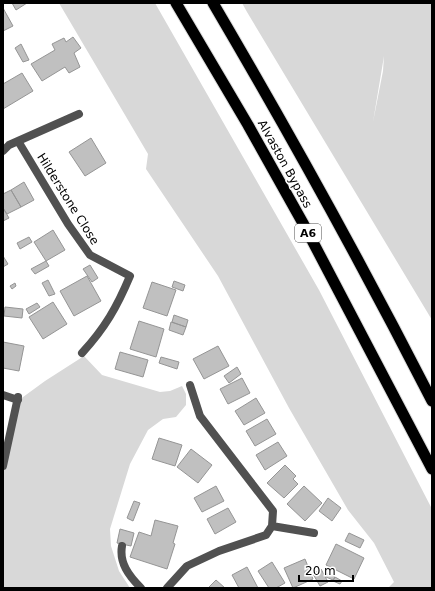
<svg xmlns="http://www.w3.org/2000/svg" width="435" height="591" font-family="'DejaVu Sans',sans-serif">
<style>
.green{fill:#d8d8d8;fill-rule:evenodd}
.building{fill:#c0c0c0;stroke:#959595}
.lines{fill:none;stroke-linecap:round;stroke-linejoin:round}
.trunk-casing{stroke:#dbdbdb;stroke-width:13}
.service{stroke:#515151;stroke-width:8}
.minor{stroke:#515151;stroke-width:8}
.trunk{stroke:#000;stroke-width:11}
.labels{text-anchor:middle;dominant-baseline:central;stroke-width:3;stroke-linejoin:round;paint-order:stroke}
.shield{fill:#fff;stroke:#4c4c4c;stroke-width:1}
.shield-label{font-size:11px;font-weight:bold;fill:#000}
.street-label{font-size:12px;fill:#000;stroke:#fff}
</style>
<rect width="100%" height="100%" fill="#fff"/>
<path class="green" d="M59,3H155L319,290L432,509V588H388L394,582L374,543L348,510L289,408L218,276L146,169L148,154Z
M242,3H432V320L247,12ZM384,56L383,71L373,122Z
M84,356L102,375L160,392L170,391L182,386L186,394V405L176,417L163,419L148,430L130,464L110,529L111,546L119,571L130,588H3V474L19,400L45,381Z"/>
<path class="building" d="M12,3H27L16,10Z
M3,8L13,26L3,31Z
M73,37L81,48L74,53L80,67L69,73L65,67L42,81L31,64L55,50L52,44L64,38L66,42Z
M21,44L29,60L23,62L15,48Z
M22,73L33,91L3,109V84Z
M91,138L106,163L85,176L69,152Z
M24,182L34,200L21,207L11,190Z
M11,190L21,207L7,214L3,208V194Z
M3,208L9,218L3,221Z
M53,230L65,250L46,261L34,242Z
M29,237L32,242L20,249L17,243Z
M3,256L8,264L3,267Z
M46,261L49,266L35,274L31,269Z
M90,265L98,278L92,282L83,269Z
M87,276L101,301L74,316L60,291Z
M48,280L55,294L49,296L42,283Z
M174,281L185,285L183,291L172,287Z
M152,282L176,290L167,316L143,308Z
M15,283L16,286L12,289L10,286Z
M53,302L67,324L43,339L29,317Z
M37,303L40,307L29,314L26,309Z
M5,307L23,309L22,318L4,316Z
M174,315L188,320L186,327L172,322Z
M139,321L164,329L156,357L130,349Z
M171,322L186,327L183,335L169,330Z
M3,342L24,346L19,371L3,368Z
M218,346L229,366L204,379L193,359Z
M120,352L148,360L143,377L115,369Z
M161,357L179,362L177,369L159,363Z
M237,367L241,374L229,383L224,376Z
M242,378L250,393L228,404L220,389Z
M256,398L265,413L244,425L235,411Z
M267,419L276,434L255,446L246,431Z
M159,438L182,445L175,466L152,459Z
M278,442L287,456L265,470L256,455Z
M191,449L212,465L198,483L177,467Z
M285,465L296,476L293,479L298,484L284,498L267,483Z
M216,486L224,501L202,512L194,498Z
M304,486L322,503L305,521L287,504Z
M328,498L341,508L332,521L319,511Z
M134,501L140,503L133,521L127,518Z
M228,508L236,522L215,534L207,519Z
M155,520L178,526L173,543L175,544L167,569L130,557L139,532L151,536Z
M120,529L134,533L131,546L117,543Z
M349,533L364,540L360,548L345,541Z
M336,544L364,558L354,579L326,565Z
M305,559L313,579L293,588L284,568Z
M272,562L285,583L276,588H269L258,571Z
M247,567L258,588H239L232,575Z
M321,569L328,582L320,586L313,574Z
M328,573L335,577L333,580L326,577Z
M335,577L342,581L340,584L333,581Z
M216,580L225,588H208Z"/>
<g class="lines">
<defs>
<path id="trunk" d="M176,3L248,125L304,225L432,469
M213,3C290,134 363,266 432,401"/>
</defs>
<use href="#trunk" class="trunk-casing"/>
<path class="service" d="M3,395L18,400
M122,546C119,563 129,576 141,588"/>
<path class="minor" d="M18,141L68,224L90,255L130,276C117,307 105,328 82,353
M3,151L9,145L18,141L79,114
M3,466L18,397
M272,526L314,533
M167,588L187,566L219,551L266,535L272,526L273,511L200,416L190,385"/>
<use href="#trunk" class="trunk"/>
</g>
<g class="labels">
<rect class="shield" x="295" y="224" width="26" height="18" rx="3"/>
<g class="shield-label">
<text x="308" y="233">A6</text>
</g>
<g class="street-label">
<text transform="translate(285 164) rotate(61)">Alvaston Bypass</text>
<text transform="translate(68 199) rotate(58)">Hilderstone Close</text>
</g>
</g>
<rect width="435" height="591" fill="none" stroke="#000000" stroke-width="8"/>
<path d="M299 575v6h54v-6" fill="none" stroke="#000000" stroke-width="2"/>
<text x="305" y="575" font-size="12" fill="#000000" stroke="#ffffff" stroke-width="3" paint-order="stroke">20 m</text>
</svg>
